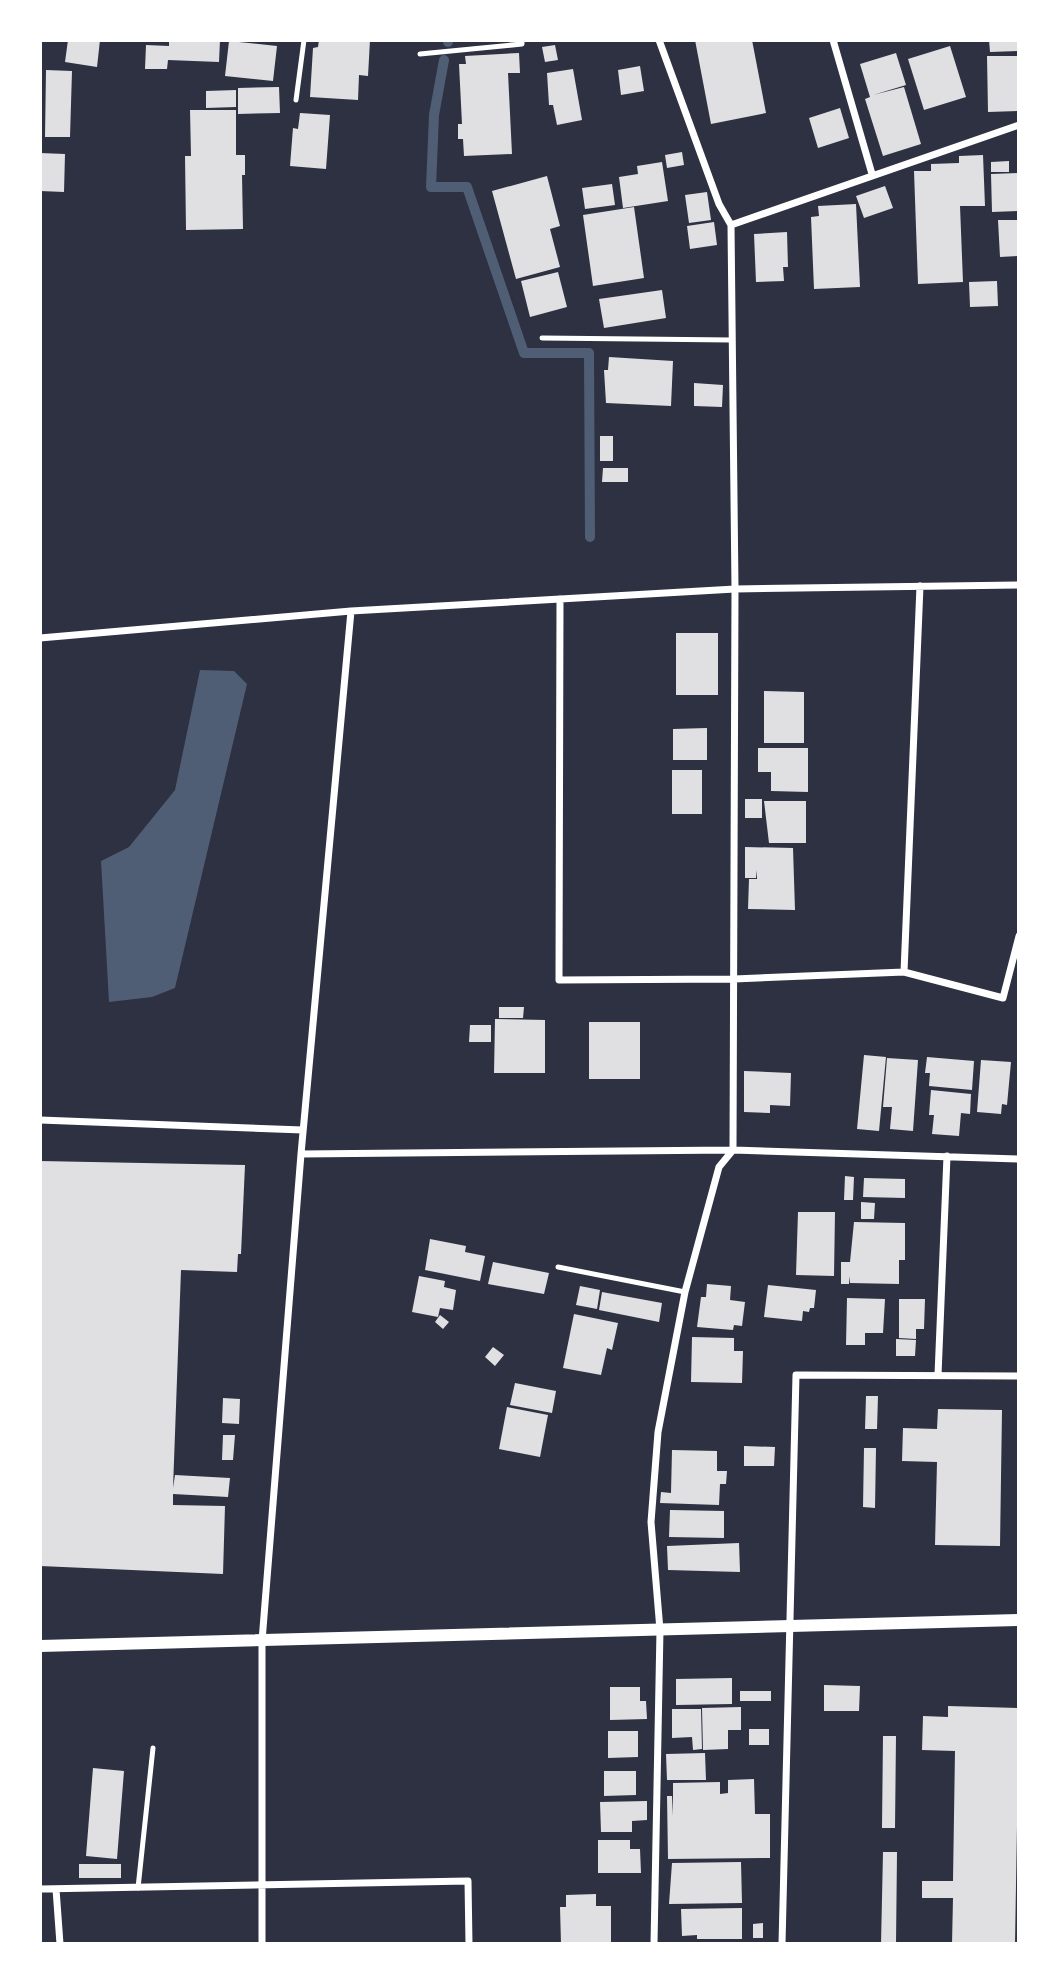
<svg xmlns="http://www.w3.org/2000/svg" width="1059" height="1984" font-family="'Sofia Sans Condensed',sans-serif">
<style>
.water{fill:#4f5d75}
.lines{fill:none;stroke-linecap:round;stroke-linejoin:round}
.stream{stroke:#4f5d75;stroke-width:10}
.building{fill:#e0e0e3}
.service{stroke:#fff;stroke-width:5}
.minor{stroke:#fff;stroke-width:7}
.tertiary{stroke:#fff;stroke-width:12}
</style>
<rect width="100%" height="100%" fill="#2d3142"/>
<path class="water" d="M200,670L234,671L247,684L175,988L152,997L109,1002L101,861L129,847L175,790Z"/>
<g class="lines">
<path class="stream" d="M448,42V40
M444,60L434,115L431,187H467L524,353H589L590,537"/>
</g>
<path class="building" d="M68,40H100L97,67L65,62Z
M169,40H220L219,62L168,60L167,69H145L146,45L169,46Z
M319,40H370L368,76L359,75L358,100L310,97L313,48L318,47Z
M695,40H752L766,113L711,124Z
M989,40H1019V51L990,52Z
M229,41L277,46L273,81L225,76Z
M555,45L558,60L545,62L542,47Z
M950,46L966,97L924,110L908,59Z
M519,53L520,73H508L512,154L464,156L463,139H458V124H462L459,64H466L465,56Z
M896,53L906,85L873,95L904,87L921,144L883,156L865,99L870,97L860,64Z
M987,56H1017L1019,111L988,112Z
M640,66L644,91L621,95L618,70Z
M573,69L582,120L557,125L553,105H549L547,73Z
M46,70L72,71L70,137H45Z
M279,87L280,113L238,114V88Z
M236,90V107L206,108V91Z
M840,108L849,138L818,148L809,118Z
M190,110H236V155H245V175H242L243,229L186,230L185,156H191Z
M300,113L330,115L326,169L290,166L293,128L298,129Z
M682,152L684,165L667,168L665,155Z
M40,153L65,154L64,192L40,191Z
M983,155L985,206H960L963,282L918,284L914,171H931V164L959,163V156Z
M1009,161V172H991V162Z
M662,162L668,201L623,208L619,177L638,174L637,166Z
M1019,173V211L992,212L991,174Z
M547,176L560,226L550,229L560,267L516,279L492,191Z
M612,184L615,205L585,209L582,188Z
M885,186L893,208L864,218L856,196Z
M707,192L711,220L689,223L685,195Z
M856,204L860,287L814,289L811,217L819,216L818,206Z
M634,207L644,278L593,286L583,215Z
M998,220H1019V256L1000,257Z
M714,222L717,245L690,249L687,226Z
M787,232L788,267H783L784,281L756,282L754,234Z
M558,272L567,307L530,317L521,281Z
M997,281L998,306L970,307L969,282Z
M662,290L666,318L604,328L599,299Z
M609,357L673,361L671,406L606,403L604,370H608Z
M694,383L723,385L722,407L694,406Z
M600,436H613V461H600Z
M603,468H628V482H602Z
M676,633H718V695H676Z
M764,691L804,692V743H764Z
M707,728V760H673V729Z
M758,748H808V792L771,791V772H758Z
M672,770H702V814H672Z
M745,799H762V818H745Z
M764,801H806V843H769Z
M745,847L793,848L795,910L748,909L749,879H757V870L756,878H745Z
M499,1007H524L523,1018H499Z
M495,1019L545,1020V1073H494Z
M589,1022H640V1079H589Z
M470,1025H491V1042H469Z
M864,1055L886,1057L879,1131L857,1129Z
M927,1057L974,1061L972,1090L929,1086L930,1073H925Z
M887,1058L918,1060L913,1131L890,1129L892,1107H883Z
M981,1060L1011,1062L1007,1105L1002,1104L1001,1114L977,1112Z
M744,1071L791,1073L790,1106L770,1105V1113L744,1112Z
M931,1090L971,1094L970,1114L961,1113L959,1136L932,1134L934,1115H929Z
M40,1161L245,1165L241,1254H238L237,1272L181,1270L173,1488L175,1475L230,1478L228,1497L173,1494V1505L225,1506L223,1574L40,1566Z
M845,1176L854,1177L853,1200H844Z
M864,1178L905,1179V1198L863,1197Z
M861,1202L875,1203L874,1219H861Z
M798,1212H835L834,1276L796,1275Z
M854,1222L905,1223V1260H899V1284L850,1283L849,1276V1284H841V1262H850Z
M430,1239L466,1246L465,1252L485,1256L480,1281L425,1270Z
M493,1262L549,1273L544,1294L488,1284Z
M419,1276L445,1281L444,1287L456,1290L453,1310L440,1308L438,1317L412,1312Z
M707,1284L731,1286L730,1300L745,1302L742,1326L734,1325L733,1330L697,1327L701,1297H706Z
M768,1285L816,1290L814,1308H810L809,1312L803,1311L802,1321L764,1317Z
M580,1286L600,1290L597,1309L576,1305Z
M602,1292L662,1303L659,1322L599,1310Z
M847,1298L885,1299L883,1333H865V1345H846Z
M899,1299H925L924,1329H916V1339L899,1338Z
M574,1314L618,1323L612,1350L607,1348L601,1375L563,1368Z
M440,1315L449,1322L443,1329L435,1322Z
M692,1337L734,1338V1351H743L742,1383L691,1382Z
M896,1339L916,1340L915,1356H896Z
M493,1347L504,1355L495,1366L485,1357Z
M515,1383L556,1391L552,1413L510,1405Z
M866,1396H878L877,1429H865Z
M223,1398L240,1399L239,1424L222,1423Z
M507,1407L548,1415L540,1457L499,1449Z
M938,1409L1002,1410L1000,1546L935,1545L937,1462L902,1461L903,1428L937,1429Z
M223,1435H235L233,1460H222Z
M744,1446L775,1447L774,1466H744Z
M864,1448H876L875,1508L863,1507Z
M672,1450L717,1451V1471H727L726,1484H720L719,1505L660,1503L661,1492L671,1493Z
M670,1510L724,1511V1538L669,1537Z
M739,1543L740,1572L668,1570L667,1546Z
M732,1678V1704L676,1705V1679Z
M824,1685L860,1686L859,1711H824Z
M610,1687H640V1701H646L647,1719L610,1720Z
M740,1691H771V1701H740Z
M948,1706L1019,1708L1015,1944H952L953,1898H922V1881H953L955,1751L922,1750L923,1716L948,1717Z
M741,1707V1730H728V1749L703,1750L702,1708Z
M672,1709H701L702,1749L693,1750L692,1737L672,1738Z
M749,1729H769V1745H749Z
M608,1731H638V1757L608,1758Z
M883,1736H896L895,1828H882Z
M705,1753L706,1780H667L666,1754Z
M93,1768L124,1771L117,1859L86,1856Z
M604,1771H636V1795L604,1796Z
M754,1779L755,1814H770V1858L668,1859L667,1796H672L673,1816V1783L720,1782V1794L728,1793V1780Z
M647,1801V1820L632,1821V1832H601L600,1802Z
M598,1840H630V1849H640L641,1873H598Z
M883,1852H897L896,1944H881Z
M741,1862L742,1903L669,1904L672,1863Z
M79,1864H121V1878H79Z
M596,1894V1906H611V1944H561L560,1907H566V1895Z
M742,1908V1939H697V1935L682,1936L681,1909Z
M763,1923V1938H753V1924Z"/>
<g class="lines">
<path class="service" d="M420,54L522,44V40
M296,100L304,40
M542,338L732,340
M558,1267L685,1292
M138,1888L153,1748"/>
<path class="minor" d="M833,40L872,174
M731,225L1019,125
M560,599L559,980L734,979L904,972L1003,998L1019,936
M40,638L351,611L735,589L1019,585
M904,972L920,586
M40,1120L303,1130
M301,1154L733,1150L1019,1159
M938,1375L947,1156
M40,1889L468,1881L469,1944
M56,1889L60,1944
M262,1944V1641L301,1154L351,611
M654,1944L660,1630L651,1522L658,1432L685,1292L719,1167L733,1150L735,589L731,225L719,204L659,40
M782,1944L796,1375L1019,1376"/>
<path class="tertiary" d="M40,1646L1019,1620"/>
</g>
<rect width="1059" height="1984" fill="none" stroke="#ffffff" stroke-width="84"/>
</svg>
